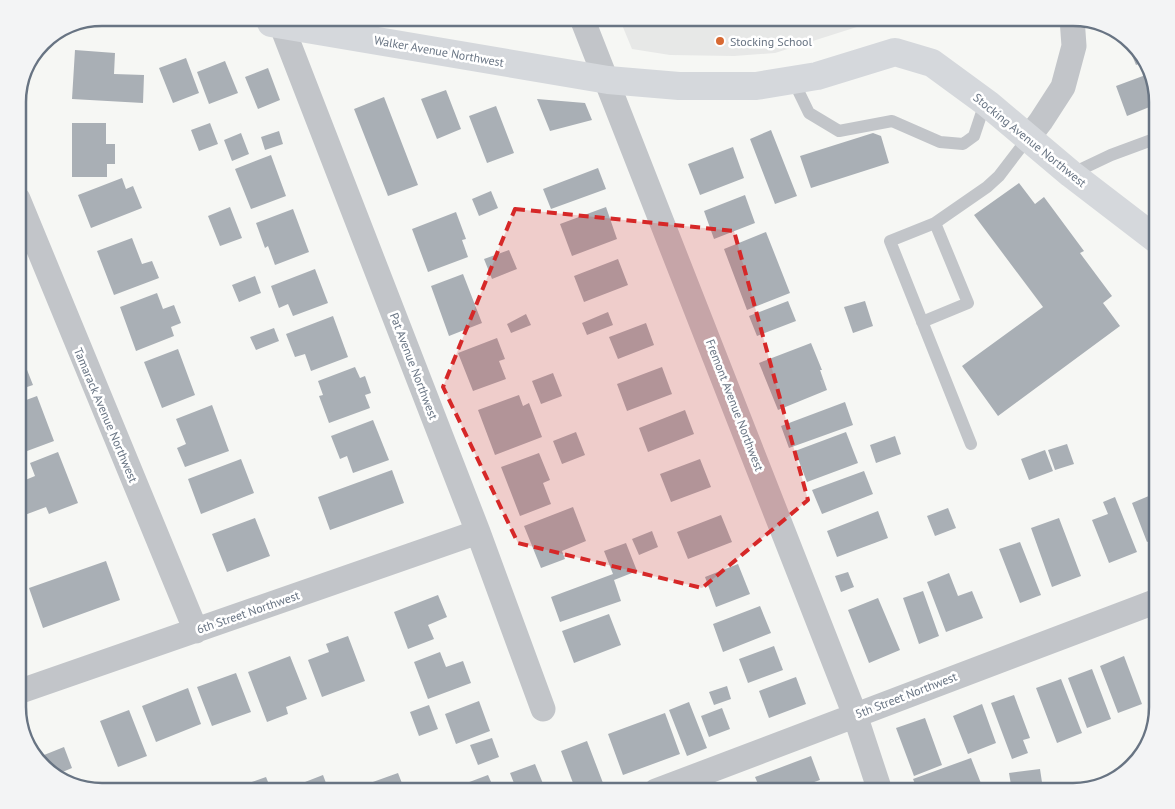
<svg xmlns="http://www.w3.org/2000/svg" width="1175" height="809" font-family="'PT Sans',sans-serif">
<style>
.built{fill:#e7e8e7}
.building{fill:#a9afb5}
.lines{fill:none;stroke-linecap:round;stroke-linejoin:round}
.lane{stroke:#c2c5c9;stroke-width:12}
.street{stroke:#c2c5c9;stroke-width:25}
.secondary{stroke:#d5d8dc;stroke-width:28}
.marked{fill:#d62828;fill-opacity:0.2;stroke:#d62828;stroke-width:4;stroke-dasharray:10 6;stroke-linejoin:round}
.poi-dot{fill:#d86932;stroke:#fff;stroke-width:2}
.labels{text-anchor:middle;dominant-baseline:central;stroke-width:5;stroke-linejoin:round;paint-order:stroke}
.poi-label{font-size:12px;fill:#687483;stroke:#fff;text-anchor:start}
.street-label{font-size:12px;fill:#687483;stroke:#fff}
.rim{fill:none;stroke:#687483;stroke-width:2.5}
</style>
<rect width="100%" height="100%" fill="#f6f7f4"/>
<path class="built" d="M882,19L775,53L734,56L670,55L632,49L620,20Z"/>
<path class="building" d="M1125,38H1126L1146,61L1136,65Z
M75,50L115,53L114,74L144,75L143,103L72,99Z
M186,58L199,93L173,103L159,68Z
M225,61L238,93L209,104L197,72Z
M268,68L280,100L258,109L245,77Z
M1151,73L1157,104L1127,116L1116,86Z
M446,90L461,129L437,139L421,99Z
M384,97L418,185L388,196L354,109Z
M537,99L585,103L592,120L550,131Z
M496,106L514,153L487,163L469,116Z
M72,123H106V144H115V164H107V177H72Z
M210,123L218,144L199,151L191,130Z
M771,130L797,196L775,204L750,139Z
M279,131L283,144L265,150L261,137Z
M241,133L249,154L232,161L224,140Z
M873,133L881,136L889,163L811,188L800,156Z
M733,147L744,178L700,195L688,164Z
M271,155L286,196L251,209L235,169Z
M598,168L606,189L551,209L543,189Z
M122,178L126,189L133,186L142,208L91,228L78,195Z
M1019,183L1035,204L1044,197L1084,251L1080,253L1112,296L1103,303L1120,326L998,416L962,366L1043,307L974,215Z
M491,191L498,208L479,216L472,199Z
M745,195L755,223L714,239L704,211Z
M230,207L242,238L220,246L208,216Z
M606,207L617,239L572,256L560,224Z
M293,209L309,252L275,265L268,246L265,248L256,223Z
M456,212L466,239L462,240L468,257L428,272L412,229Z
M766,232L790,293L747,310L724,249Z
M132,238L142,264L152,261L159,278L114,295L97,251Z
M509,250L517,269L492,279L484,259Z
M618,259L628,285L584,302L574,276Z
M315,269L328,303L293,316L288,304L279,308L271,286Z
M463,274L482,323L449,336L431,286Z
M255,276L261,293L239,302L232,285Z
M157,293L163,309L174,305L181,323L171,327L174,336L136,351L120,307Z
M788,301L796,321L757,336L749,316Z
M865,301L873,326L853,333L844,307Z
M608,312L613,325L587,335L582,323Z
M526,314L531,325L511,333L507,324Z
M333,316L348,357L311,371L305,354L295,357L286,334Z
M646,323L654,345L618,359L609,337Z
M274,328L279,341L256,350L250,337Z
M497,338L505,359L499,361L506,379L473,391L458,353Z
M811,343L822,370H820L827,390L778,410L759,363Z
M18,347L33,385L18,390Z
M178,349L195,395L162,408L144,362Z
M355,367L360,378L365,376L371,393L365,395L370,408L329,423L319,396L323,395L318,381Z
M662,367L672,394L627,411L617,384Z
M553,373L562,396L541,404L532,381Z
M519,395L523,406L529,403L542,437L495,455L478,410Z
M37,396L54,441L19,454L18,403Z
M845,402L853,425L789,448L781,426Z
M212,405L229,451L185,467L177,448L186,444L176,419Z
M685,410L694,434L648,452L639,428Z
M373,420L389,460L353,473L347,456L340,459L331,436Z
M576,432L585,455L562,464L553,441Z
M846,432L858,463L807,482L795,451Z
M895,436L901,454L876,463L870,445Z
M1067,444L1074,464L1055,470L1048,450Z
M1045,450L1053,471L1029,480L1021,459Z
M58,452L78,503L49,514L46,507L22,516L18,505V483L35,476L30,463Z
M539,453L550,480L543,483L551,504L520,516L501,467Z
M241,459L254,493L201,514L188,479Z
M700,459L711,487L671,502L660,474Z
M392,470L404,503L330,530L318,497Z
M864,471L873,494L822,514L812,490Z
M1156,493L1157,497V538L1147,542L1132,503Z
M1115,497L1137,552L1109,563L1092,520L1108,514L1103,502Z
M573,507L586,541L562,551L565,559L541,568L524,526Z
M948,508L956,528L935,536L927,516Z
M878,511L888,538L837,557L827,531Z
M721,515L732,542L688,559L677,532Z
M255,518L270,556L227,572L212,534Z
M1059,518L1081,576L1052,587L1031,528Z
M652,531L658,547L639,555L632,539Z
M1020,542L1041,595L1020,603L999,549Z
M626,543L637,571L614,580L621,601L560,622L551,597L613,574L604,551Z
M106,561L120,600L43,628L29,588Z
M738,564L750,594L716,607L705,577Z
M848,572L854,587L841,592L835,576Z
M949,573L958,596L972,591L983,618L946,632L927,582Z
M923,591L939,636L919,644L903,598Z
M438,595L447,617L428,625L434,639L408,649L394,612Z
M878,598L900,650L869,663L848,610Z
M760,606L771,633L723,652L713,624Z
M609,614L621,645L574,663L562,631Z
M348,636L365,681L322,697L308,660L329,652L326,644Z
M774,646L783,670L748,683L739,659Z
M440,652L446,667L463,661L471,683L428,699L414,662Z
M290,656L307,699L286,707L288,714L267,722L248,672Z
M1124,656L1142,704L1118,713L1100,666Z
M1092,669L1111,719L1087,728L1068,678Z
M236,673L251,712L212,726L197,687Z
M796,677L806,704L769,718L759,691Z
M1061,679L1082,733L1057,743L1036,688Z
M727,686L731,699L714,705L709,692Z
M188,688L201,724L156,742L142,706Z
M1014,695L1030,738L1023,740L1028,753L1012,759L991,703Z
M479,701L490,731L456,744L445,714Z
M689,702L707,748L687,756L669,710Z
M982,704L996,743L968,754L953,716Z
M429,705L438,729L419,736L410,712Z
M722,708L730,729L709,737L701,716Z
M129,710L147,756L118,767L100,721Z
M665,713L680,754L623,775L608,734Z
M925,718L942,765L914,776L896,728Z
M492,738L499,757L478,765L470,745Z
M587,741L603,783L576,791L561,751Z
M64,747L72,768L53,776L41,762L39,757Z
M811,756L820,780L789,791H761L755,777Z
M971,758L984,791H918L913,779Z
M535,764L546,791H517L510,773Z
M1040,769L1043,789L1012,791L1009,773Z
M398,773L405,791H373L370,783Z
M323,775L329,791H309L305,782Z
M488,775L495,791H467L464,784Z
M1118,776L1111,783L1105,784L1104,781Z
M266,777L268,782L257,787L258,791H252L249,783Z
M448,784L451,791H430Z
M827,787L829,791H814Z"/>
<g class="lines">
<path class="lane" d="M793,80L809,113L839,131L892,121L940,142L963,144L974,136L985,103
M1071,174L1111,155L1157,138
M922,322L968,303L935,223
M971,444L890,241L935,223L987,187L999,176L1028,138"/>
<path class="street" d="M583,21L855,715L880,791
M281,24L478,532L543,709
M1028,138L1041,121L1063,87L1074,46L1072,18
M18,199L196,631
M18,692L478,532
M656,791L1157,601"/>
<path class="secondary" d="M271,23L608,80L679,86H756L817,76L895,52L932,63L988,104L1071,174L1157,240"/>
</g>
<path class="marked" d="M515,209L734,231L808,500L702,588L518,543L443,387Z"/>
<circle class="poi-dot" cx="720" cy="41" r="5"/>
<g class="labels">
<g class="poi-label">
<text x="730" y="41">Stocking School</text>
</g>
<g class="street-label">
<text transform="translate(439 51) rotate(10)">Walker Avenue Northwest</text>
<text transform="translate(1030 140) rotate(39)">Stocking Avenue Northwest</text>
<text transform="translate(414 366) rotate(69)">Pat Avenue Northwest</text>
<text transform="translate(735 405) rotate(69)">Fremont Avenue Northwest</text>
<text transform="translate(106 415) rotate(67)">Tamarack Avenue Northwest</text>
<text transform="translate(248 612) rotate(-19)">6th Street Northwest</text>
<text transform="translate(906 695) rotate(-21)">5th Street Northwest</text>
</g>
</g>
<path d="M0 0H1175V809H0ZM102 26H1073A76 76 0 0 1 1149 102V707A76 76 0 0 1 1073 783H102A76 76 0 0 1 26 707V102A76 76 0 0 1 102 26Z" fill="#f3f4f5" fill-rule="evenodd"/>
<path class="rim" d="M102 26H1073A76 76 0 0 1 1149 102V707A76 76 0 0 1 1073 783H102A76 76 0 0 1 26 707V102A76 76 0 0 1 102 26Z"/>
</svg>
